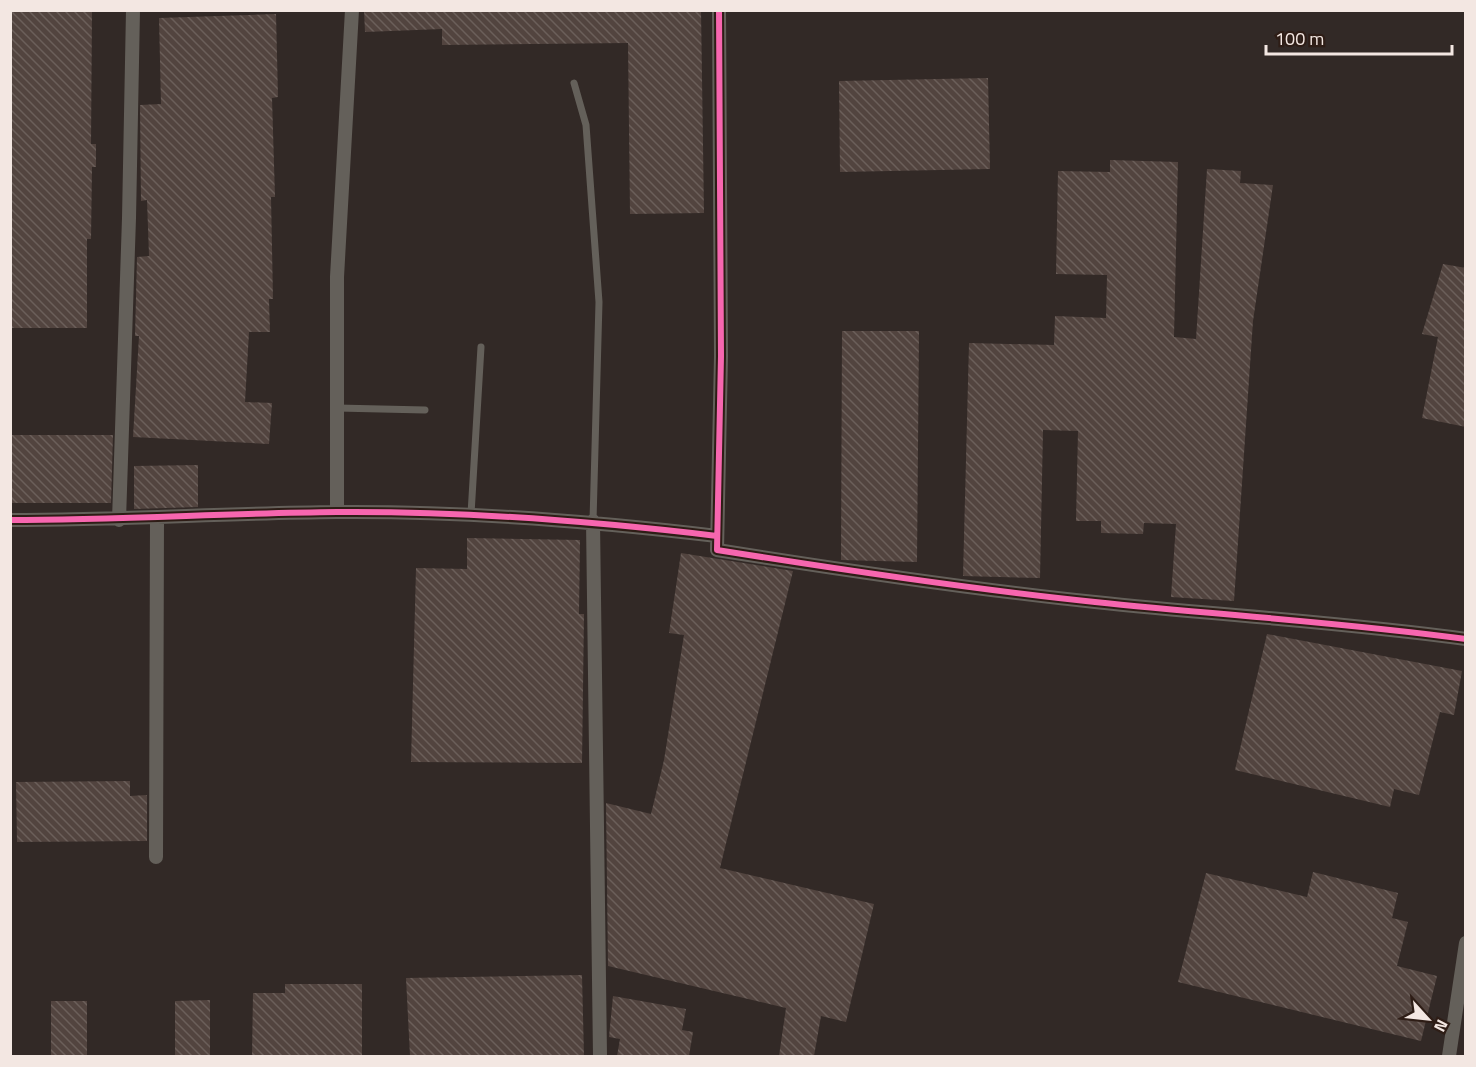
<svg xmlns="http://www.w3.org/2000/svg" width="1476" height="1067" font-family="'Titillium Web',sans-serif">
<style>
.building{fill:url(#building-back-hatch)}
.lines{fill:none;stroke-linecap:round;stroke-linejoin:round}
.lane{stroke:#64605a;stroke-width:7}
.street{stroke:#64605a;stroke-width:14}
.cycleway-casing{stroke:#2e1d16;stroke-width:10}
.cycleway{stroke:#f766af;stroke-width:6}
</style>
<defs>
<pattern id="building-back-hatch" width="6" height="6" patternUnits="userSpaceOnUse" patternTransform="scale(1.5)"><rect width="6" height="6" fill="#52443f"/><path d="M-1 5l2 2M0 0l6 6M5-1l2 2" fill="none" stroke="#6b5f5a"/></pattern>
</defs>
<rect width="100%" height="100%" fill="#322926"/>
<path class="building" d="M10,10H92L91,144H96V167H92L91,239H87V328H10Z
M364,10H701L704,213L630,214L628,43L442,45V29L365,32Z
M276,14L278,97L272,98L275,197H271L273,299H269L270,332H249L245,402L272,403L269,444L133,437L139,336H135L137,257L149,256L147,200L141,201L140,105L161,104L159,18Z
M988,78L990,169L840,172L839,81Z
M1110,160L1178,162L1174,337L1196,339L1207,169L1241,171L1240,183L1273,185L1253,321L1234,601L1171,597L1176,524L1144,523L1143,534L1101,533V521H1076L1078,431L1043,430L1040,578L963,576L969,343L1054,345L1055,316L1106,318L1107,275L1056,274L1058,171L1110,172Z
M1443,264L1466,268V427L1422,418L1438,337L1422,334Z
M842,331H919L917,562L841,560Z
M10,435H113L111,503H10Z
M198,465V507L134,509V466Z
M467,538L580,540L579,614H584L582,763L411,762L416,568L467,569Z
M681,553L793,571L720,868L874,904L846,1022L821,1016L814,1056H779L786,1008L608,966L606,803L651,814L664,760L684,635L669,633Z
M1267,634L1462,671L1454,715L1440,712L1419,795L1394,789L1390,807L1235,770Z
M130,781V796L147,795V841L17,842L16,782Z
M1313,872L1398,893L1392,918L1408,922L1397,966L1437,976L1421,1041L1178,982L1206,873L1307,897Z
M582,975L584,1056H410L406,978Z
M285,984H362V1056H252L253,993H285Z
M613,996L686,1009L682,1030L693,1032L689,1056H617L620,1039L609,1037Z
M210,1000V1056H175V1001Z
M51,1001H87V1056H51Z"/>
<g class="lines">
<path class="lane" d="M574,83L586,125L599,302L593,521
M337,408L425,410
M471,514L481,347"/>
<path class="street" d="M719,10L721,356L717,550C843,570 968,589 1095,602C1218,615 1342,622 1466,639
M337,512V277L352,10
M10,520C119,520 228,513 337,512C464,511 591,521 717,536
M119,520L129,218L133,10
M593,521L600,1056
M156,857L157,519
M1449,1056L1466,943"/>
<defs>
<path id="cycleway" d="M719,10L721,356L717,550C843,570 968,589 1095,602C1218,615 1342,622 1466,639
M10,520C119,520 228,513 337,512C464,511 591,521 717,536"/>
</defs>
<use href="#cycleway" class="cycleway-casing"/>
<use href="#cycleway" class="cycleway"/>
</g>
<rect width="1476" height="1067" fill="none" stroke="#f3e7e2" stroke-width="24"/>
<g transform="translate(1428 1019) rotate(117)" stroke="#2e1d16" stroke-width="4.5" paint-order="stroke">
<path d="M0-4.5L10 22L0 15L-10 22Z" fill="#f3e7e2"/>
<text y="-9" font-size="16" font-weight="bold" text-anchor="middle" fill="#f3e7e2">N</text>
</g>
<path d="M1266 45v9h186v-9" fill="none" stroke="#f3e7e2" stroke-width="3"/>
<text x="1275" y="45" font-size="18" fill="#f3e7e2" stroke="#2e1d16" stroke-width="4.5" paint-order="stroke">100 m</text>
</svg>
